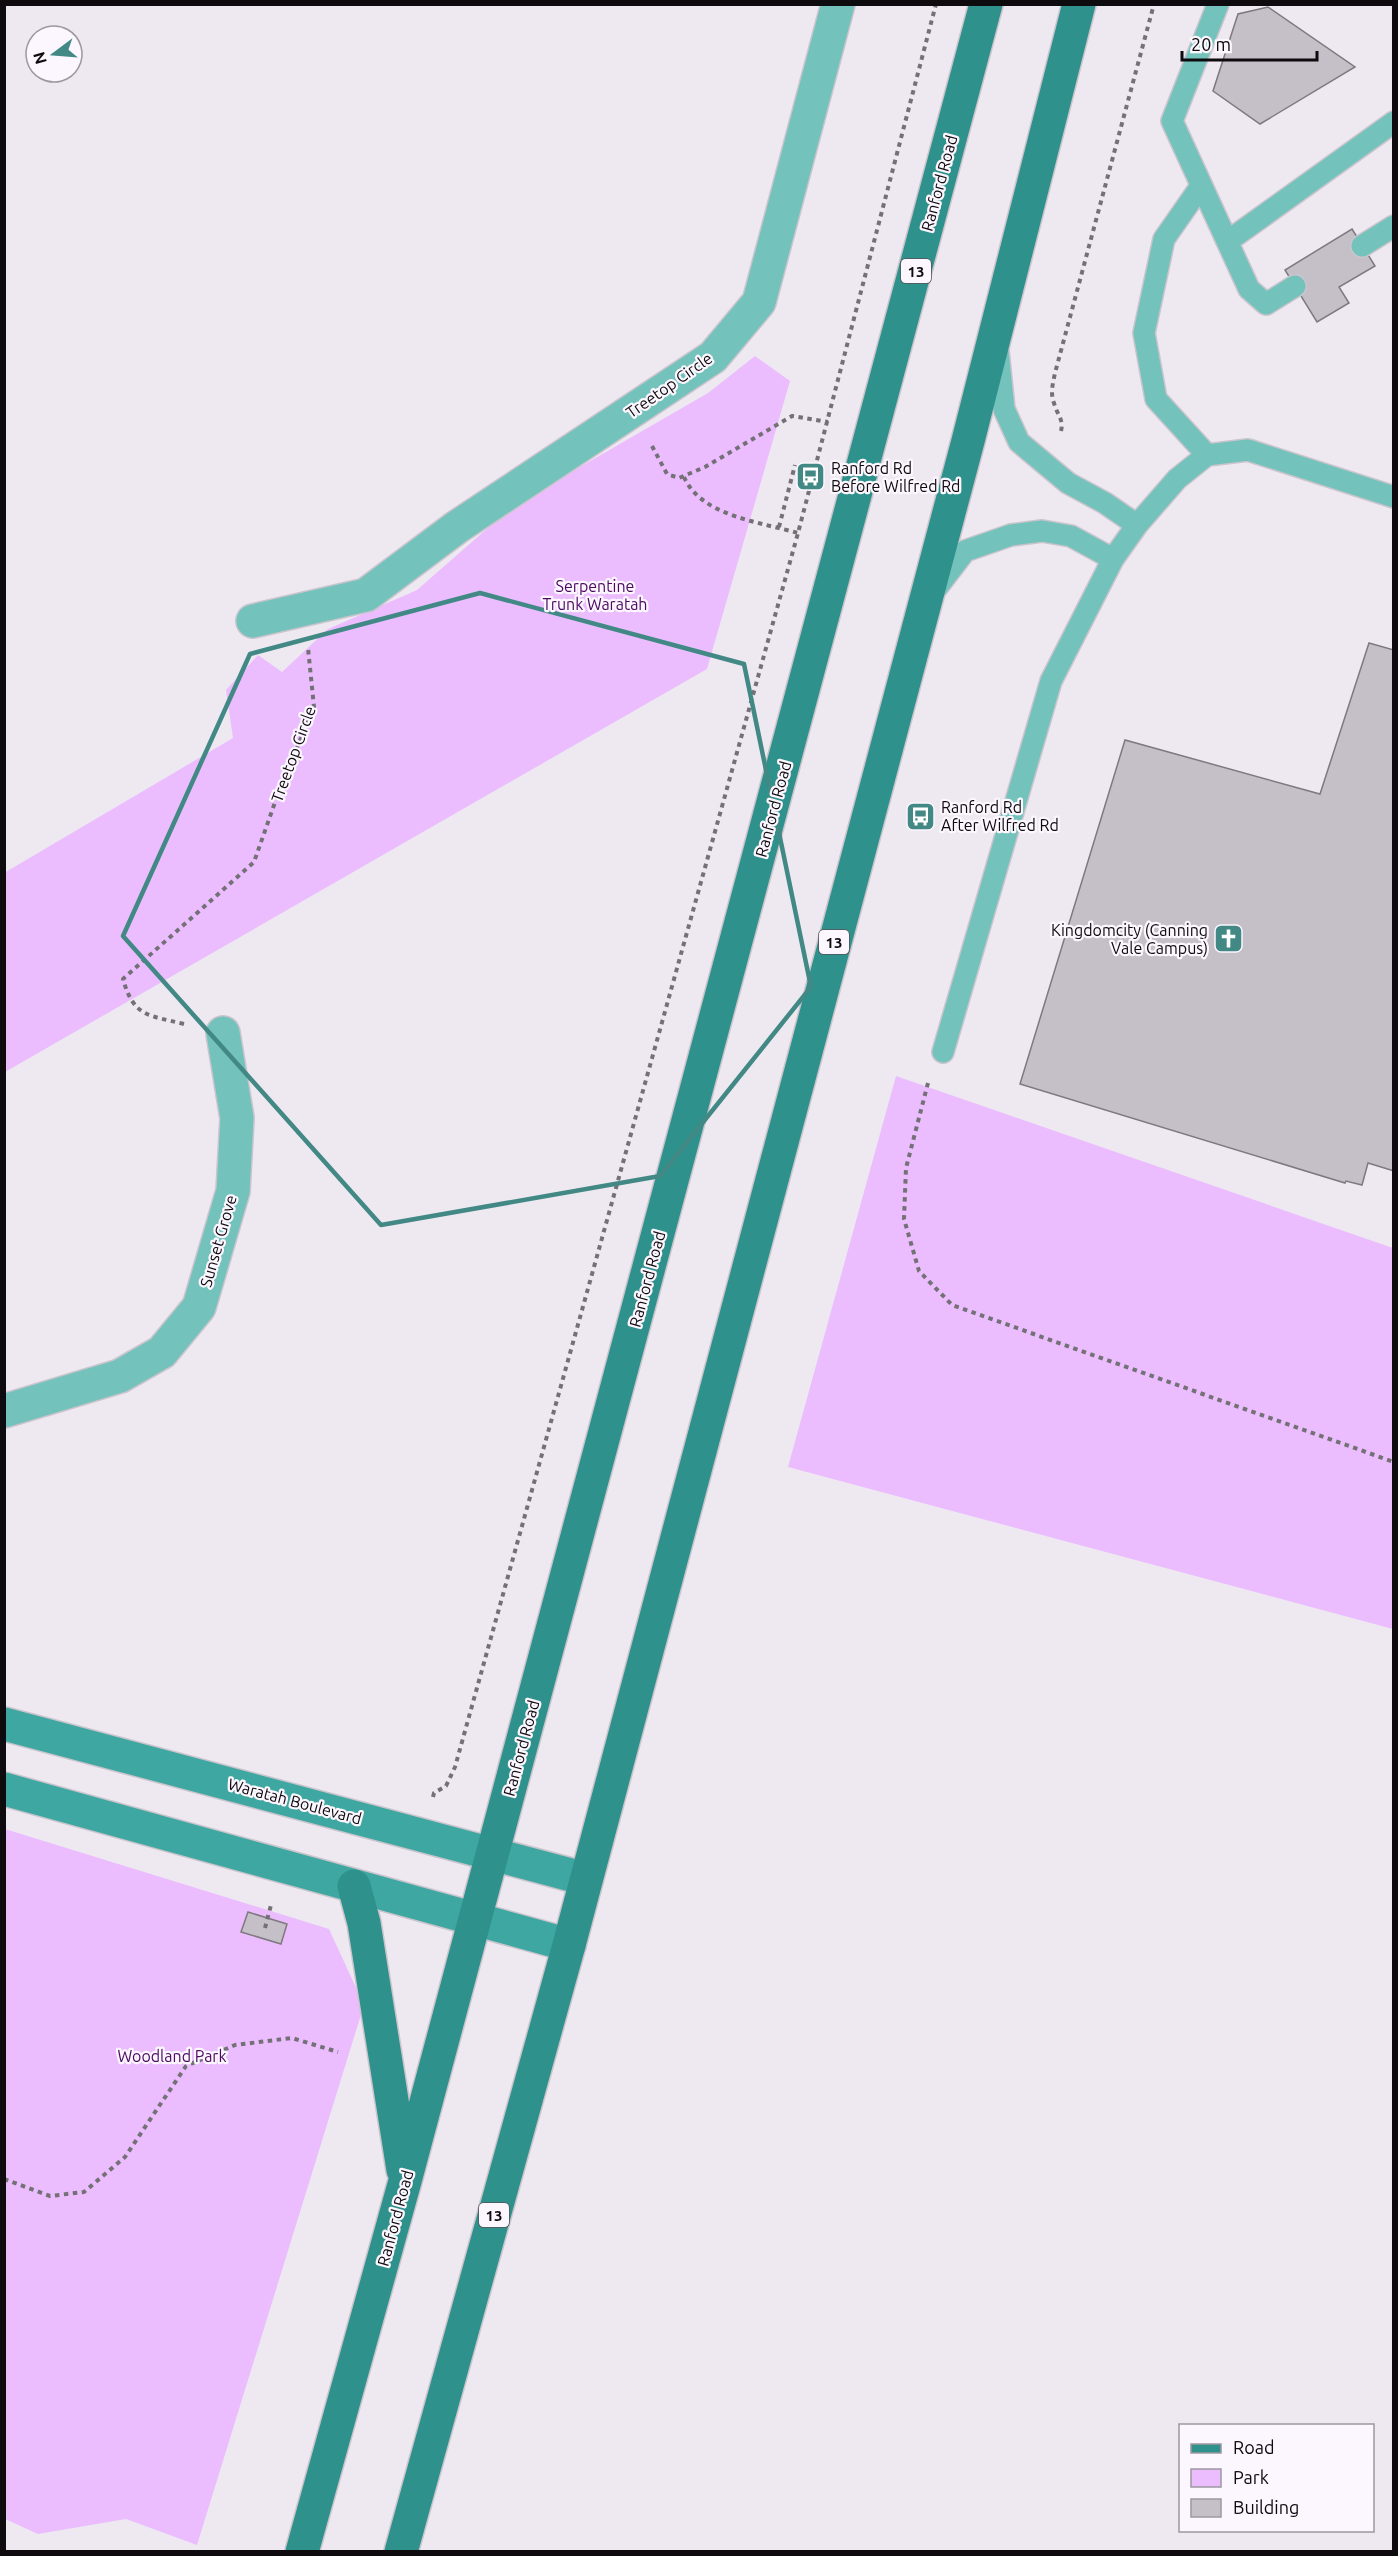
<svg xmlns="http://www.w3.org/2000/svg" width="1398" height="2556" font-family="Ubuntu,sans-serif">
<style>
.green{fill:#ebbdfe}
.building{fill:#c5c0c7;stroke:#7e7980;stroke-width:1.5}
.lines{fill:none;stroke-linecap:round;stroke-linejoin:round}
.lane-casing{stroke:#cac5cd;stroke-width:24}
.street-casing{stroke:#cac5cd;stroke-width:36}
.secondary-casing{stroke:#cac5cd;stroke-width:36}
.primary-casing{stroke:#cac5cd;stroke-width:36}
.path{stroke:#747176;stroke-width:4;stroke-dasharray:4.5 4.5;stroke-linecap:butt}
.lane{stroke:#73c2bc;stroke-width:21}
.street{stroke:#73c2bc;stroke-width:33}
.secondary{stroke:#3fa7a1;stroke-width:33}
.primary{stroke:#2f918c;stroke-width:33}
.marked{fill:none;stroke:#428985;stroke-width:4.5;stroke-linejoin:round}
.labels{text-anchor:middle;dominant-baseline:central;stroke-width:4.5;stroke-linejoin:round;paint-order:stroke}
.shield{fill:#fcf6fe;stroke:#555256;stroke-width:1.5}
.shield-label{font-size:15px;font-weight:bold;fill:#0d0b0e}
.street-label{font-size:16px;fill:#0d0b0e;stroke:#fcf6fe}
.poi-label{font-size:16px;fill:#0d0b0e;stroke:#fcf6fe;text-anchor:start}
.park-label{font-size:16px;fill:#4c0862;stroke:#fcf6fe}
</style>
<rect width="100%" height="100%" fill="#eee9f1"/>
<path class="green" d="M755,356L790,381L707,669L5,1072L4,873L233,738L226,690L258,655L282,672L328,629L417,590L514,505L708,393Z
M896,1076L1393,1248V1629L788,1467Z
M5,1829L329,1929L364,2005L197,2545L126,2519L38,2534L5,2519Z"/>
<path class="building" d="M1268,7L1355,67L1260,124L1213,91L1238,14Z
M1352,229L1375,266L1339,287L1349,303L1317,322L1285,270Z
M1369,643L1394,650V1171L1368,1163L1362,1185L1346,1181L1345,1183L1020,1084L1125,740L1320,794Z
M248,1912L287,1924L281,1944L241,1932Z"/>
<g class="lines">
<defs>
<path id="lane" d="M1218,4L1172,121L1249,289L1266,304L1295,286
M1201,186L1164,239L1144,333L1156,399L1207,455
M1228,241L1394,122
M1362,246L1394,226
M998,351L1004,409L1019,442L1068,483L1105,503L1137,525
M935,590L965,551L1011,535L1042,531L1071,536L1113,559
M943,1052L1051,681L1113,559L1137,525L1177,479L1207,455L1248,450L1394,497"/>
<path id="street" d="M253,621L366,595L457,527L713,357L759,302L838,4
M4,1411L120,1376L162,1352L199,1307L233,1191L237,1118L223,1033"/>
<path id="secondary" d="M4,1724L586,1879
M4,1789L569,1945"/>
<path id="primary" d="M354,1886L364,1923L403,2170
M302,2552L405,2181L986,4
M401,2552L569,1945L968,441L1079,4"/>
</defs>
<use href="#lane" class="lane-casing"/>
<use href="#street" class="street-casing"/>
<use href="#secondary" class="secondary-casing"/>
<use href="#primary" class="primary-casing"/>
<path class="path" d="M1061,431C1064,419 1057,415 1054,403C1050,393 1053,383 1055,373L1154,4
M652,446L667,474L679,478L705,467L792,416L828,422
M684,477C701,516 760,522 798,533
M779,527L795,465
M184,1024C149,1015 134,1018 123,979L254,862L279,791L314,707L308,648
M928,1083L906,1168L904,1219L919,1271L952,1305L1394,1462
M433,1797L434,1793L446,1786L455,1767L798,533L936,4
M265,1928L271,1905
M4,2179L50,2196L84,2192L125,2157L186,2066L235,2045L292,2038L338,2052"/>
<use href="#lane" class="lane"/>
<use href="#street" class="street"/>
<use href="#secondary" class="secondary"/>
<use href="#primary" class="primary"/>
</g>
<path class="marked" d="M480,593L744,664L811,987L660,1176L381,1225L123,936L250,654Z"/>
<defs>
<symbol id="bus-square" viewBox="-11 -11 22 22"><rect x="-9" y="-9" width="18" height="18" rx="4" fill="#428985" stroke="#fcf6fe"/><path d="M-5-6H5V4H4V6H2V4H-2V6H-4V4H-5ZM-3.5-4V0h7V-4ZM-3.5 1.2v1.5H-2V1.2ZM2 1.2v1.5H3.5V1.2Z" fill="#fff"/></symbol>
<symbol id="church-square" viewBox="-11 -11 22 22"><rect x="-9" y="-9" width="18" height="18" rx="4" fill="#428985" stroke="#fcf6fe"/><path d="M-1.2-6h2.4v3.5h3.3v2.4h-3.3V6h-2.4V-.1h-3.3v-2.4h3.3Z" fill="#fff"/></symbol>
</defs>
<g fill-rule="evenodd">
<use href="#bus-square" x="794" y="460" width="33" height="33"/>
<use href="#bus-square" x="904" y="800" width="33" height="33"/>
<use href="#church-square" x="1212" y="922" width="33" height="33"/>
</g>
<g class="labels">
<g class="shield">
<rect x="901" y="259" width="30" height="24" rx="4.5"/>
<rect x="819" y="930" width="30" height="24" rx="4.5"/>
<rect x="479" y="2203" width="30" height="24" rx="4.5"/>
</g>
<g class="shield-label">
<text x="916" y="271">13</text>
<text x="834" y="942">13</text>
<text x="494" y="2215">13</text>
</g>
<g class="street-label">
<text transform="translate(939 183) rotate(-75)">Ranford Road</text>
<text transform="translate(669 385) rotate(-35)">Treetop Circle</text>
<text transform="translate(293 754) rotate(-70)">Treetop Circle</text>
<text transform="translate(773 809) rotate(-75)">Ranford Road</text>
<text transform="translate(218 1241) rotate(-74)">Sunset Grove</text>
<text transform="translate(647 1279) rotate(-75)">Ranford Road</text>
<text transform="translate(521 1748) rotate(-75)">Ranford Road</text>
<text transform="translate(295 1801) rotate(15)">Waratah Boulevard</text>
<text transform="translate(395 2218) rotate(-75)">Ranford Road</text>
</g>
<g class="poi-label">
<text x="831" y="468">Ranford Rd<tspan x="831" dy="18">Before Wilfred Rd</tspan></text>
<text x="941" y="807">Ranford Rd<tspan x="941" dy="18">After Wilfred Rd</tspan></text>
<text x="1208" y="930" text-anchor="end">Kingdomcity (Canning<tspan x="1208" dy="18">Vale Campus)</tspan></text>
</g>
<g class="park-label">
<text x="595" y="586">Serpentine<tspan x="595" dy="18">Trunk Waratah</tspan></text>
<text x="172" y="2056">Woodland Park</text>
</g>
</g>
<rect width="1398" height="2556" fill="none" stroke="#0d0b0e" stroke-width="12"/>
<rect x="1179" y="2424" width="195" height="108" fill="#fcf6fe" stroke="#9c989e" stroke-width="1.5"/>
<rect x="1191" y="2444" width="30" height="9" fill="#2f918c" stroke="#9c989e" stroke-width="1.5"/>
<text x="1233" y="2454" font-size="18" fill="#0d0b0e">Road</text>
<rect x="1191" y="2469" width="30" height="18" fill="#ebbdfe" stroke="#9c989e" stroke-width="1.5"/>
<text x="1233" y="2484" font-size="18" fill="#0d0b0e">Park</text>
<rect x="1191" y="2499" width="30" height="18" fill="#c5c0c7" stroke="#9c989e" stroke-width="1.5"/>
<text x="1233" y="2514" font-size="18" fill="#0d0b0e">Building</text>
<g transform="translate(54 54) rotate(254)"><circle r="28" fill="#fcf6fe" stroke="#9c989e" stroke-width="1.5"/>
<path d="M0-4.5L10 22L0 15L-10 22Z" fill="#428985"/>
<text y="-9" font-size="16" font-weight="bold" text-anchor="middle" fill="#0d0b0e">N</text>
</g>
<path d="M1182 51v9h135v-9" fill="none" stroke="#0d0b0e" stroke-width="3"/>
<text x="1191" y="51" font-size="18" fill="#0d0b0e" stroke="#fcf6fe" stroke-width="4.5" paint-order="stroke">20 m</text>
</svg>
